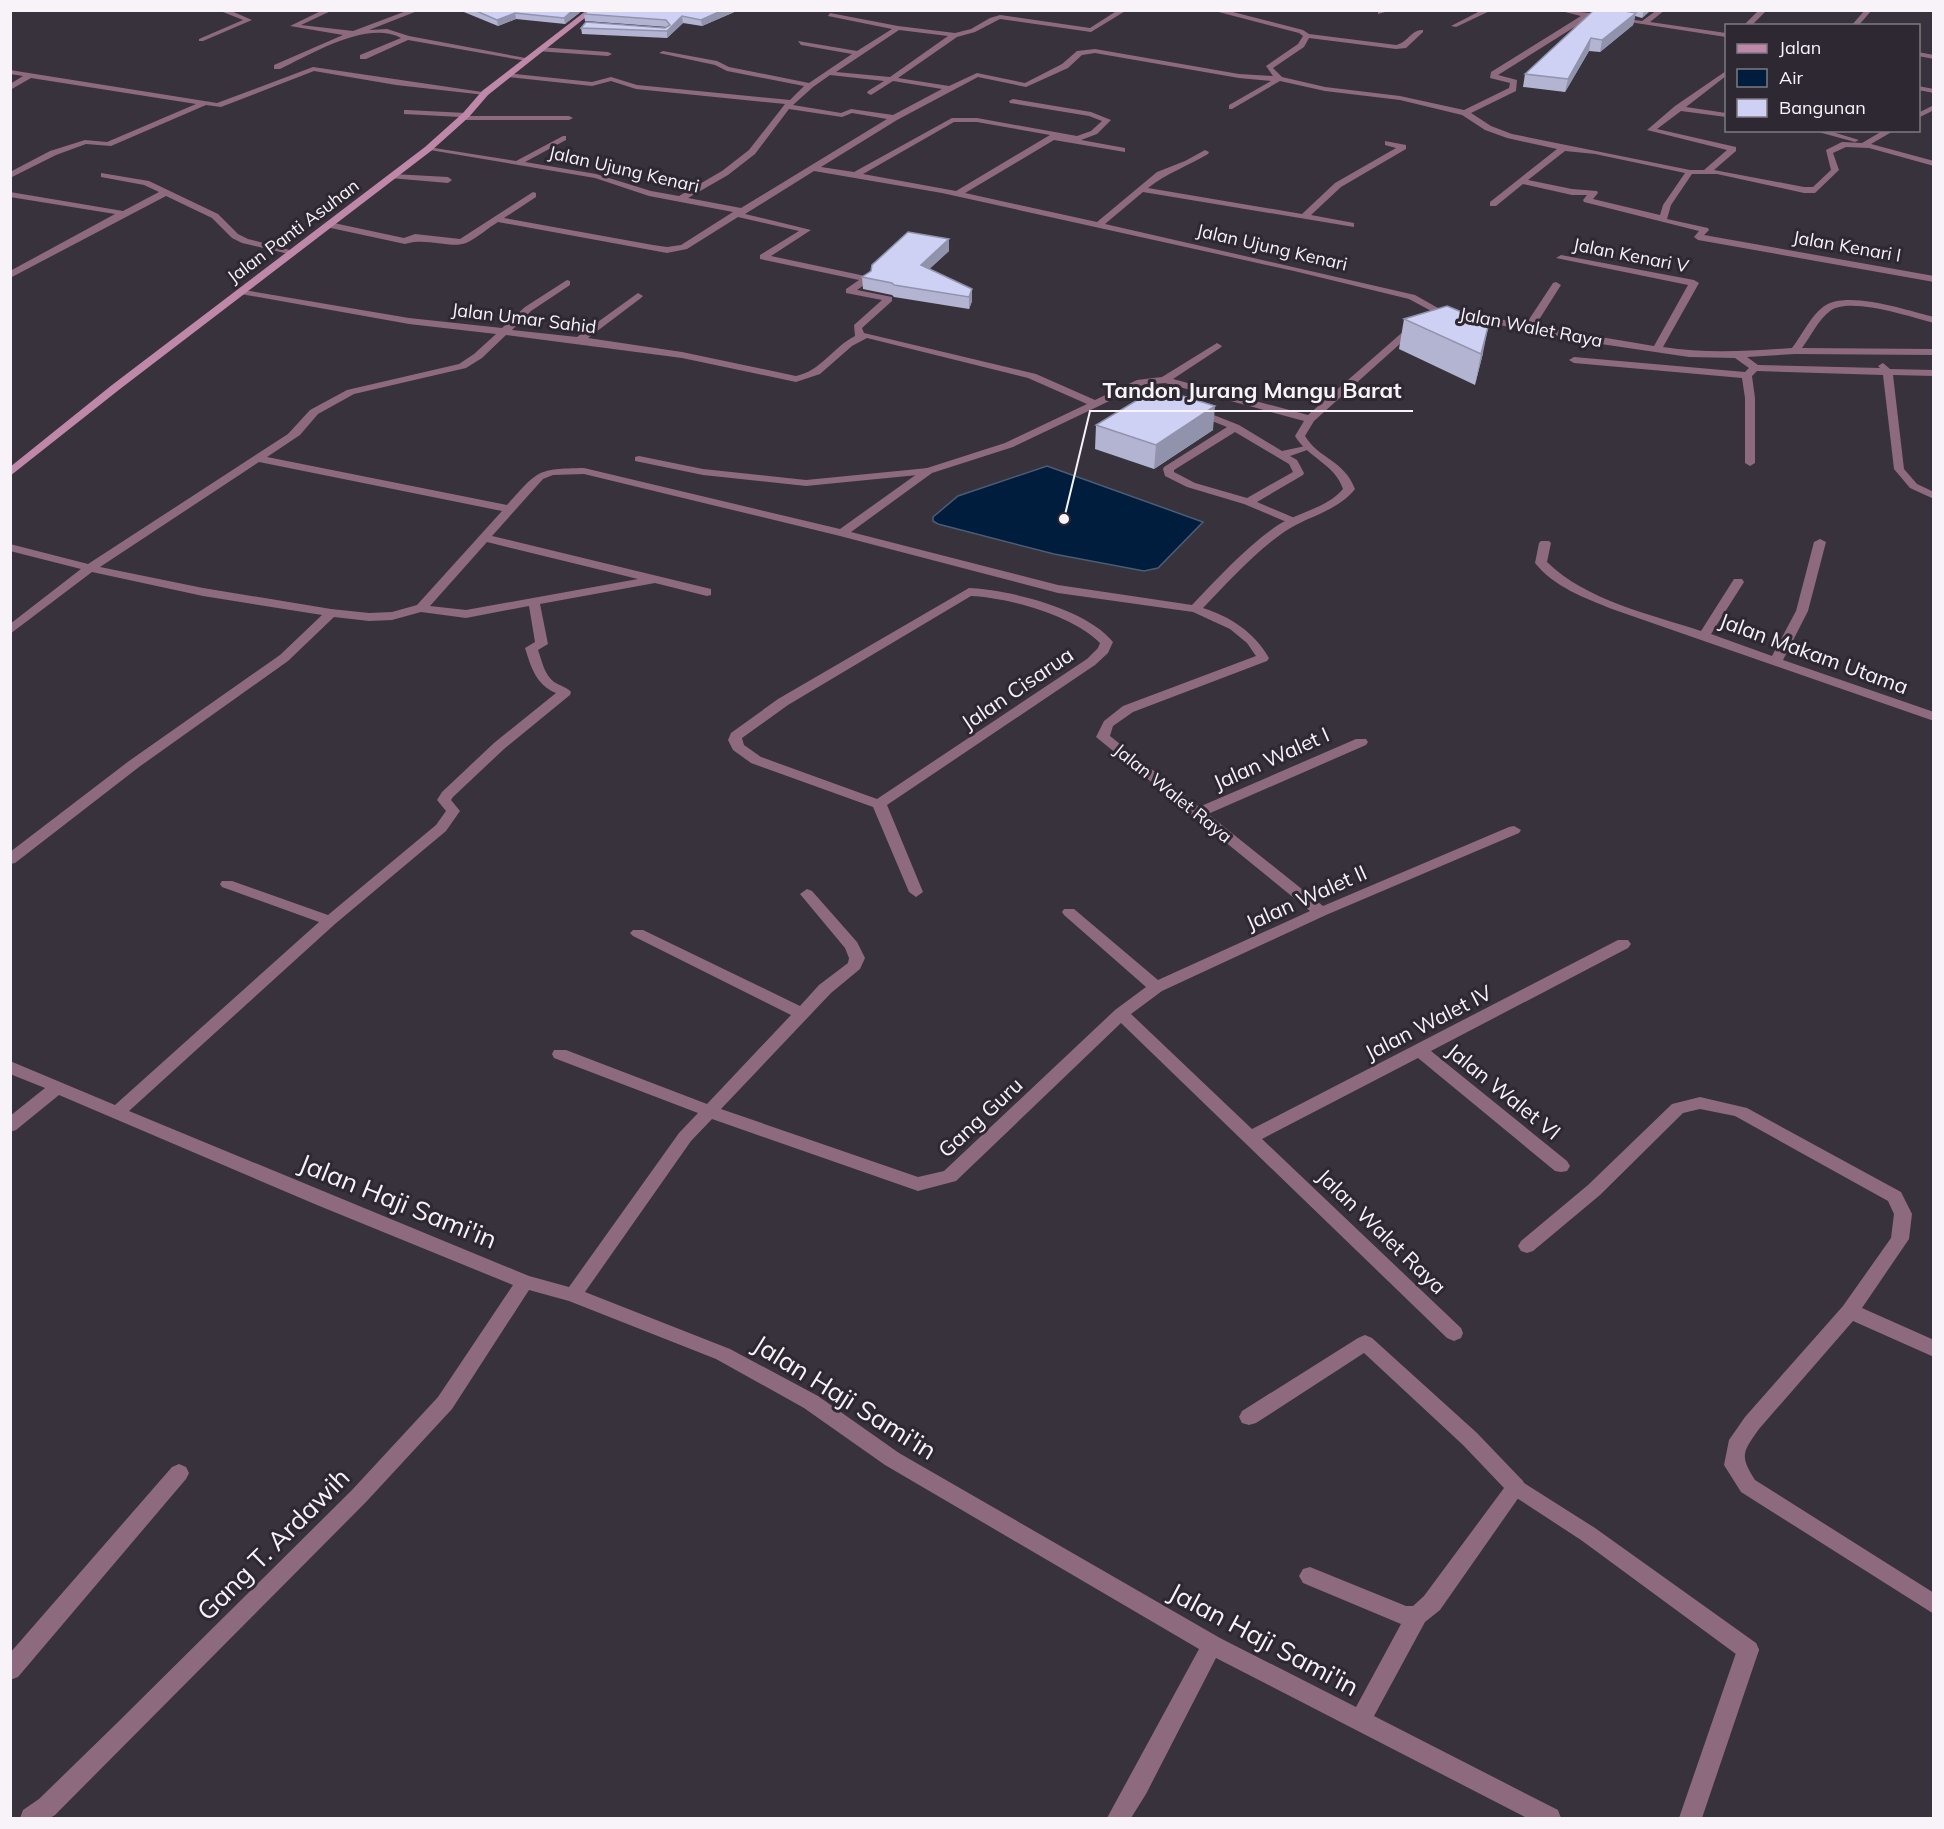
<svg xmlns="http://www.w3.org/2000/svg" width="1944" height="1829" font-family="Mulish,sans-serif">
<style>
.water{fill:#001d3e;stroke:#4a5d76;stroke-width:1.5}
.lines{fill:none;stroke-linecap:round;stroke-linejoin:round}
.lane{fill:#8e6a7e;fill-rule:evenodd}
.street{fill:#8e6a7e;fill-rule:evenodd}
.secondary{fill:#bf87a8;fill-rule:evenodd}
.wall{fill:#b2b4d2}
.shaded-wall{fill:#9192ab}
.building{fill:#cfd1f4;stroke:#9192ab;stroke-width:1.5}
.labels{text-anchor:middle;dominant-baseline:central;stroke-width:6;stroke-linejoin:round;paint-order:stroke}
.far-street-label{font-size:18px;fill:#f7f3f9;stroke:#2e2832}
.street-label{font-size:21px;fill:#f7f3f9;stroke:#2e2832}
.near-street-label{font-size:26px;fill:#f7f3f9;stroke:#2e2832}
.leader{fill:none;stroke:#f7f3f9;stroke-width:2}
.callout-dot{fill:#f7f3f9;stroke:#2e2832;stroke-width:2}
.callout-label{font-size:22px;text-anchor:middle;font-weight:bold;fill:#f7f3f9;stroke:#2e2832;stroke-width:6;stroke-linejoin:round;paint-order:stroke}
</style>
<rect width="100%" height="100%" fill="#38323c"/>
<path class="water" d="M1047,466L1203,522L1158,568L1144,571L1054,554L938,524L933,521V517L958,496Z"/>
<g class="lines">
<path class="lane" d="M1196,408L1239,425L1282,451L1310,445V449L1290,456L1297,460L1304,473L1303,475L1257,502L1297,519V523H1289L1244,504L1187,487L1165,476L1163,469L1164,467L1227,427L1192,413L1191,411ZM1235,432L1289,464L1293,472L1247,498L1195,483L1174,472V470Z
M639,456L703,469L806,480L928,468L933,471L928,474L806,486L703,475L635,461V457Z
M1516,1478L1595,1528L1756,1643L1759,1650L1756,1657L1748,1660L1740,1657L1581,1540L1509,1493L1506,1487L1509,1481Z"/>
<path class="street" d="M218,10H229L252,20L203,41H199V39L243,20Z
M323,10H333L301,25L353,31L409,10H420L369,30L387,29L409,36L531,59L527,61L408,40L366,59H360V55L401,38C367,20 312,54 280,69H274V65L343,35L290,26Z
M1118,10H1127L1091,32L1000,19L975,32L957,37L898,78L949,86L977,73L1025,83L1062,64L1077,51L1095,49L1239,74L1273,76L1266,66L1298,44L1303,36L1299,33L1211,10H1225L1303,30L1309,34L1396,45C1407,43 1412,29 1423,30V32L1406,48L1396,49L1309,38L1304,47L1273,68L1282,77L1325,87L1400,96L1464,110L1509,88L1510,83L1490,78L1491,72L1581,16L1557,10L1590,13L1592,16L1498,75L1517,80L1516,91L1471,113L1491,126L1512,134L1690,170H1704L1727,150L1647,130L1675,106L1726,71V76L1686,107L1726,113V117L1681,111L1657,129L1736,147V151L1714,170L1804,187H1813L1831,170L1826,150L1842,142L1862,143L1884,130H1895L1871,144L1934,161V166L1869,148L1846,147L1833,153L1839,170L1815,193H1804L1717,174H1692L1671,205L1667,219L1708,228L1709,230L1704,235L1934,276V282L1698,240L1694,237L1699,231L1584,202L1583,200L1587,195H1572L1523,184L1496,206H1490V202L1557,149L1507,138L1485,130L1462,115L1400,100L1325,91L1280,81L1232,109H1229V105L1271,81L1239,78L1095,53L1082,55L1068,68L1026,87L978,77L897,120L821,167L854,172L952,118H977L1077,136L1091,131L1102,121L1089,116L1010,103L1009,101L1013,99L1091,112L1111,120L1097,134L1081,140L1125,148V152L1054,140L965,193L1097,222L1157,172L1185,161L1205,150L1209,152L1208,154C1188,166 1167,173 1148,188L1302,214L1335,183L1396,148L1385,145V141L1406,145V149L1341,187L1311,215L1354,223V227L1143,192L1105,224L1415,295L1438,308L1526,324L1553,283L1556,282L1561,285L1535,326L1654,346L1688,285L1556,258L1561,255L1694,280L1699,283L1663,347C1707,354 1748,351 1792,348C1802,335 1810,317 1823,307C1846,289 1908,311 1934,317V323C1911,317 1849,296 1830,311C1818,320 1811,336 1802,348L1934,349V355L1795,354L1747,357L1758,365L1880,368L1878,366L1883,363L1890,369L1934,370V376L1893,375L1904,469L1917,484L1934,492V499L1910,488L1894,469L1883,375L1757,371L1752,376L1755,398V463L1750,466L1745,463V398L1742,378L1574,363L1569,360L1574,357L1745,372L1749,368L1735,358L1689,357L1601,344L1435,313L1409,299L1294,271L942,193L814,171L745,214L811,230L771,256L870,277V281L857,290L892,297V301L862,328L864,333L1036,374L1095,400L1137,380L1162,377L1217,343L1222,346L1220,348L1173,379L1308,415L1413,323L1421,325L1314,421L1305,436C1319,459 1344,460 1355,489C1337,512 1307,516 1284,532C1254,553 1229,581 1203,608C1231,617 1254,632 1269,658L1267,661L1133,712L1113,726L1110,736L1199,807L1356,739H1366L1368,742L1366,745L1208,814L1323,906L1509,827L1514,826L1521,830L1519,833L1326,915L1162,991L1131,1014L1252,1129L1618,940H1628L1631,944L1628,948L1431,1051L1567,1161L1570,1166L1567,1171L1561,1172L1555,1171L1418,1058L1262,1139L1461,1328L1463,1333L1461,1338L1454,1341L1447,1338L1121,1023L956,1181L918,1191L712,1119L691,1141L585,1292L730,1349L818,1396L899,1453L1220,1638L1356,1707L1401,1624L1303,1583L1299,1576L1303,1569L1310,1567L1406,1606H1413L1424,1596L1504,1488L1463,1445L1364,1353L1256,1423L1249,1425L1242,1423L1239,1417L1242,1411L1358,1338L1365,1335L1372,1338L1477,1433L1523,1481L1526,1487L1440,1610L1425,1622L1374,1716L1558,1810L1561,1818H1527L1216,1658L1146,1794L1131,1818H1107L1199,1649L885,1465L804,1408L716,1359L569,1301L529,1290L452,1409L366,1502L55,1815L50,1818H20L23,1810L39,1799L116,1724L352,1490L438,1397L513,1285L317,1205L59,1095L16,1130L10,1132V1116L45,1088L10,1074V1061L115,1105L319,922L222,887L220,884L222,881H232L328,915L436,825L446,811L437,800L442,792L494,743L556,693C536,685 531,667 525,648L535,642L529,606L466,618L421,612L392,620L369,621L334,617L288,661L139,767L15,863L10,864V852L129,761L280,655L322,615L203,596L92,572L10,634V624L81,569L10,551V544L88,564L288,434L310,410L347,390L459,364L474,354L496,334L409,324L241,294L238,293V289L409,318L502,328L525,307L567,280L570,281V285L531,311L512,330L577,337L638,293L643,296L641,298L588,338L682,352L796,376C821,371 833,347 855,336L854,325L882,300L846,293V289L859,280L760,259V255L799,231L738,217L687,249L667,253L498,222C488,228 477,238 466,243C451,249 426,237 405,244L326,227L325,225L329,222L404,238L415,234L460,239L533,192L536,193V197L504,218L653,245L667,247L681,245L733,212L649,196L595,178L424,149L428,147L516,161L563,136H566V140L525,162L596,174L651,191L679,196L722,171L749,150L785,104L636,89L611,81L592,86L508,77L505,73L592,82L611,77L637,85L790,100L804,86L727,71L715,65L659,53L663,51L717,61L729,67L809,83L852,54L801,45L798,41L857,51L892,29L828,16L830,13L898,26L955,33L971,29L990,18L1000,15L1090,28ZM899,30L948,36L890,77L836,72ZM830,75L884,81L868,91L867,93L871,95L893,81L942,89L893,115L851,109L841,113L793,105L813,87ZM789,109L842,117L852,113L887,119L741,208L688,198L728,175L755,154ZM954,122H977L1050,135L956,191L863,174ZM1565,151L1595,154L1685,173L1663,205L1660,215L1593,199L1598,193L1597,191L1572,189L1528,180ZM506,335L682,358L796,382L820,374L852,346L867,338L1028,378L1087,404L1005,443L924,469L840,529L584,468C536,469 539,470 507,505L267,457L300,435L318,414L354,394L466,368L482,358ZM1165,383L1304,421L1295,436C1308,458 1335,464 1343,489C1327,508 1299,512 1278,525C1246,547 1219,577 1192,605L1058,585L851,532L932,473L1013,447L1143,385ZM259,462L502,511L417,605L392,612L369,613L331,609L203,588L100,567ZM584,474L840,536L1058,593L1193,612L1230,629L1247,643L1256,656L1123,706L1104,721L1096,737L1310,911L1158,980L1074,909H1064L1062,912L1064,915L1146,987L1115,1010L944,1171L918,1177L721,1109L831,993L860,969L865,958L857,942L812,891L807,889L800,894L845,948L849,958L848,963L819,985L800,1006L643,930H633L630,933L633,936L791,1015L707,1104L566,1050H554L552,1054L554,1058L698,1113L679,1133L569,1287L529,1276L129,1111L335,924L446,831L460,811L451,800L453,797L504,749L570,695L571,692C567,687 560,686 554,682C544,674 542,661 538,650L548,644L540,604L655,583L707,596L711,595V589L492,536L543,479L553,475ZM487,542L638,579L466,610L430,606Z
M1381,10H1392L1378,14V12Z
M1482,10H1492L1456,27L1451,26Z
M1657,10H1665L1650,22L1726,33V37L1610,19L1613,17L1642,21Z
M1759,10H1767L1751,26H1743Z
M1865,10H1872L1858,26H1851Z
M539,47L608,52L612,54L608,56L536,51Z
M1918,52L1934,55V59L1918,56Z
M313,67L489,93L485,95L396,85L314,71L221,107L206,105L111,146L86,144L56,155L10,178V172L50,151L85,140L107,142L196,104L31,78L10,90V84L23,76L10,74V70L217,103Z
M1918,86L1934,89V93L1918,90Z
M1934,105V110L1918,118V113Z
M407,110L466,113L469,116H569L573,118L569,120H463L460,117L404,114V110Z
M1811,130H1826L1859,140L1855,142Z
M101,173L149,181L218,214L238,234L248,239L297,252L293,255L242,243L232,238L212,218L166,196L10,278V271L115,214L10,197V192L123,211L159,192L144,185L101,177Z
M393,174L448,177L452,180L448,183L390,178L389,176Z
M1820,539L1826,542L1808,611L1783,660L1934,712V721L1612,609C1585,598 1554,587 1535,563L1539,543L1541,541H1549L1551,543L1547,562C1587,601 1650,614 1701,631L1734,579H1742L1744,582L1711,634L1772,656L1796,611L1814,542Z
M969,588C1010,590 1087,609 1113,642L1108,653L1095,665L887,805L923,892L916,897L909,892L873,807L751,763L733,750L728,740L731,733L778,699ZM971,596C1010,598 1072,615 1100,643L1098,648L1087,659L877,799L761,757L744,745L742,738L788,705Z
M1700,1097L1747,1108L1901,1192L1912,1214L1909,1239L1862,1308L1934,1340V1357L1853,1321L1759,1429C1743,1452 1739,1455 1755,1480L1934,1593V1614L1741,1492L1724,1465L1729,1440L1745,1417L1843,1306L1891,1238L1894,1214L1888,1201L1735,1116L1700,1109L1683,1113L1600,1195L1533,1251L1527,1253L1521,1251L1518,1246L1521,1241L1588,1185L1672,1104Z
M179,1464L186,1467L189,1473L186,1479L18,1677L10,1680V1653L172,1467Z
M1748,1640L1756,1643L1759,1650L1702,1818H1679L1737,1650L1740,1643Z"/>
<path class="secondary" d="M587,10H595L488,95L469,117L431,151L120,389L10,476V467L112,385L425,147L463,113L482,91Z"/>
</g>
<path class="wall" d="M459,10H583L565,24L516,19L498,26Z
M739,10L702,26L683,23L667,38L582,34L581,28H665L667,27L585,21L584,14Z
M1594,10H1651L1642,18L1635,16L1633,25L1600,52L1589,51L1565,92L1523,87L1525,74Z
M949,239V251L929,269L972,289V301L969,309L894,297L892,295L863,289L862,277Z
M1404,319L1483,353L1475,385L1399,349Z
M1096,425L1213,430L1154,469L1095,449Z"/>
<path class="shaded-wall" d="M573,10H583L565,24L564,18Z
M723,10H739L702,26L701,20Z
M1644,10H1651L1642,18Z
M515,13L516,19L498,26L497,20Z
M1636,13L1633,25L1600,52L1602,40Z
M682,16L683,23L667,38V31Z
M1591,38L1589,51L1565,92L1568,79Z
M949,239V251L921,277V265Z
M972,289V301L969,309V297Z
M1489,323L1483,353L1475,385L1481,354Z
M1215,406L1213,430L1154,469L1156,445Z"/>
<path class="building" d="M474,10H573L564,18L515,13L497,20Z
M589,10H723L701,20L682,16L667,31L581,28L586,22L665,28L670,25L666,20L584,14Z
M1594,10H1619L1636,13L1602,40L1591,38L1568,79L1525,74Z
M908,232L949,239L921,265L972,289L969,297L894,285L892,283L862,277L871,271L872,265Z
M1447,306L1489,323L1481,354L1404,319Z
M1157,388L1215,406L1156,445L1096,425Z"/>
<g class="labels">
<g class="far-street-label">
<text transform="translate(624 169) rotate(13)">Jalan Ujung Kenari</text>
<text transform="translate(293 231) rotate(-37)">Jalan Panti Asuhan</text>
<text transform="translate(1847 246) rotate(10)">Jalan Kenari I</text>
<text transform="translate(1272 247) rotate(13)">Jalan Ujung Kenari</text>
<text transform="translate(1631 255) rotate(11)">Jalan Kenari V</text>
<text transform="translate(524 318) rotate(7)">Jalan Umar Sahid</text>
<text transform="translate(1531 327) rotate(11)">Jalan Walet Raya</text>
<text transform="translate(1173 793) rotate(39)">Jalan Walet Raya</text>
</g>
<g class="street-label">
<text transform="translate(1814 653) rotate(20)">Jalan Makam Utama</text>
<text transform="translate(1017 688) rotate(-34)">Jalan Cisarua</text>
<text transform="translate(1271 758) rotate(-24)">Jalan Walet I</text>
<text transform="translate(1306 897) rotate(-24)">Jalan Walet II</text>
<text transform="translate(1428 1022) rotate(-27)">Jalan Walet IV</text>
<text transform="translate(1504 1091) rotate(39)">Jalan Walet VI</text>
<text transform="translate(980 1117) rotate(-43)">Gang Guru</text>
<text transform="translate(1382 1231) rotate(44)">Jalan Walet Raya</text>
</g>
<g class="near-street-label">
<text transform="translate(398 1201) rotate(22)">Jalan Haji Sami'in</text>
<text transform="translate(845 1397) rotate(32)">Jalan Haji Sami'in</text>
<text transform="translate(273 1544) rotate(-45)">Gang T. Ardawih</text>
<text transform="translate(1264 1639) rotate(28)">Jalan Haji Sami'in</text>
</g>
</g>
<path class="leader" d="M1064 519L1090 411H1413"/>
<circle class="callout-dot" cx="1064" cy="519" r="6"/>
<g class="callout-label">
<text x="1252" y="398">Tandon Jurang Mangu Barat</text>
</g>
<rect width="1944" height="1829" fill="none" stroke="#f7f3f9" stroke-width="24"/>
<rect x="1725" y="24" width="195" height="108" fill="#2e2832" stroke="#7e7982" stroke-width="1.5"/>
<rect x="1737" y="44" width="30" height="9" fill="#bf87a8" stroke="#7e7982" stroke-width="1.5"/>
<text x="1779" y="54" font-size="18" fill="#f7f3f9">Jalan</text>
<rect x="1737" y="69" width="30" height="18" fill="#001d3e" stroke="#7e7982" stroke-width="1.5"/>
<text x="1779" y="84" font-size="18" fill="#f7f3f9">Air</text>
<rect x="1737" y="99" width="30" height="18" fill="#cfd1f4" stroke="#7e7982" stroke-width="1.5"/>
<text x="1779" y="114" font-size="18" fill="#f7f3f9">Bangunan</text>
</svg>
